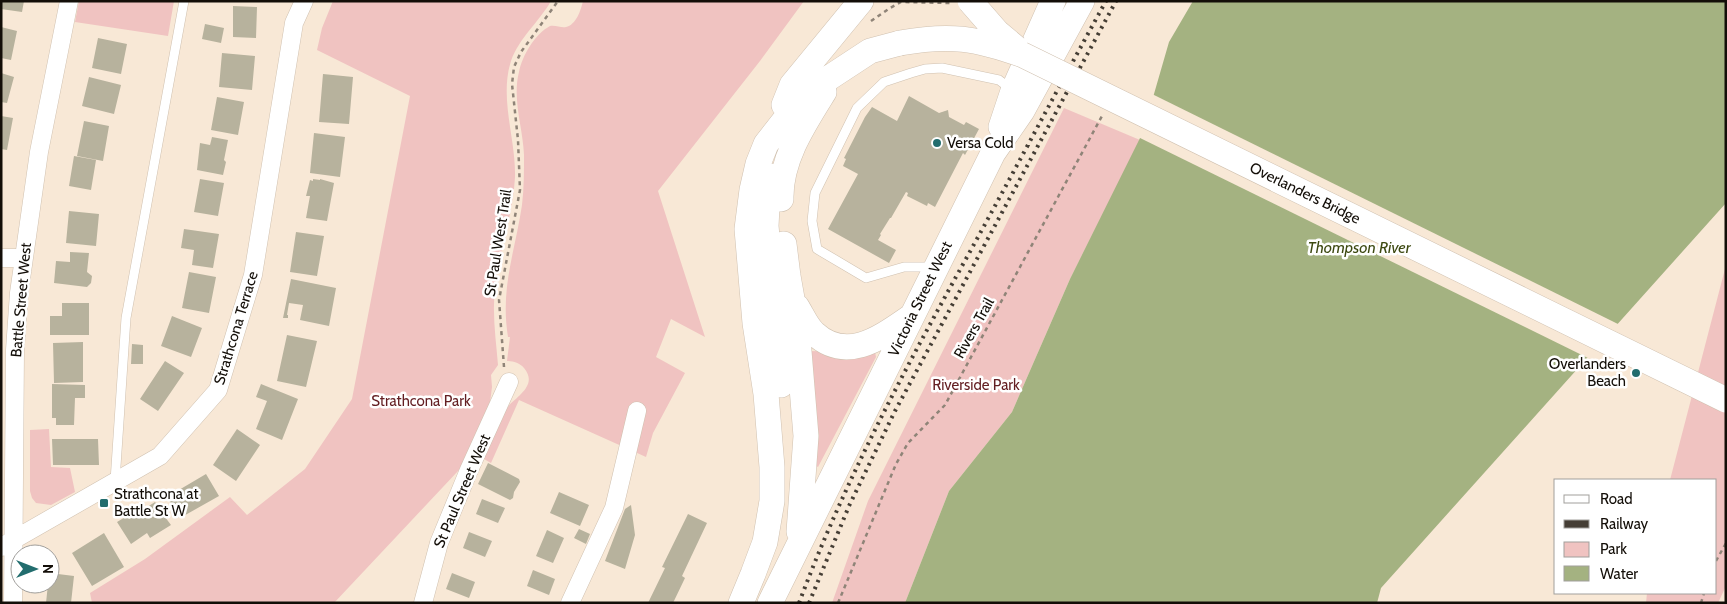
<svg xmlns="http://www.w3.org/2000/svg" width="1727" height="604" font-family="Cabin,sans-serif">
<style>
.green{fill:#f0c3c1}
.water{fill:#a4b281}
.pier{fill:#f8e8d6}
.building{fill:#b7b29d}
.lines{fill:none;stroke-linecap:round;stroke-linejoin:round}
.lane-casing{stroke:#d0c1b0;stroke-width:10}
.street-casing{stroke:#d0c1b0;stroke-width:19}
.secondary-casing{stroke:#d0c1b0;stroke-width:26}
.path{stroke:#8f8478;stroke-width:2.5;stroke-dasharray:4 4;stroke-linecap:butt}
.lane{stroke:#fff;stroke-width:9}
.street{stroke:#fff;stroke-width:18}
.secondary{stroke:#fff;stroke-width:25}
.rail{stroke:#453e35;stroke-width:4;stroke-dasharray:2.5 5;stroke-linecap:butt}
.secondary-bridge-casing{stroke:#d0c1b0;stroke-width:26;stroke-linecap:butt}
.secondary-bridge{stroke:#fff;stroke-width:25}
.poi-dot{fill:#226d6e;stroke:#fff;stroke-width:2}
.labels{text-anchor:middle;dominant-baseline:central;stroke-width:5;stroke-linejoin:round;paint-order:stroke}
.poi-label{font-size:15px;fill:#130e08;stroke:#fff;text-anchor:start}
.street-label{font-size:15px;fill:#130e08;stroke:#fff}
.park-label{font-size:15px;fill:#631e22;stroke:#fff}
.water-label{font-size:16px;font-style:italic;fill:#3d4911;stroke:#fff}
</style>
<rect width="100%" height="100%" fill="#f8e8d6"/>
<path class="green" d="M79,1H174L168,36L75,22Z
M333,1H551C539,22 519,38 511,61C499,98 516,139 515,177C513,215 499,251 495,289C492,314 496,340 498,365L491,375L492,387L488,418L474,454L334,603H92L90,593L145,559L230,497L247,515L305,469L352,399L410,96L317,50L322,28Z
M583,1H804L760,61L658,191L705,337L671,319L656,357L685,373L653,433L646,457L519,400L491,463L484,459C491,444 497,422 506,409C515,397 539,386 524,368C520,363 513,361 507,361L510,337H508C500,288 515,252 522,205C524,188 524,172 524,155C523,128 512,99 519,72C522,56 535,34 550,26C556,25 561,28 566,27C576,25 581,10 583,1Z
M1064,108L1140,140L1070,279L1012,412L949,491L905,603H832L868,501Z
M1726,265V586L1718,603H1646L1647,593H1716V480H1670Z
M806,351L875,352L876,357L818,467L813,464Z
M49,429L51,467L70,468L75,492L51,505L36,503L32,498L30,491V430Z"/>
<path class="water" d="M1193,1H1726V203L1381,588L1377,603H905L949,491L1012,412L1070,279L1143,132L1169,42Z"/>
<path class="pier" d="M1152,94L1620,325L1590,359L1138,137Z"/>
<path class="building" d="M1,1H24L22,12L1,9Z
M233,6L257,7L256,38L233,37Z
M205,24L224,28L221,43L202,39Z
M1,27L17,31L11,60L1,58Z
M98,38L127,44L121,74L92,68Z
M222,53L255,56L252,90L219,87Z
M1,73L14,77L7,103L1,102Z
M323,74L353,77L349,124L319,122Z
M89,77L121,85L114,114L82,106Z
M909,96L939,113L948,110L949,117L964,125L966,122L979,129L965,155L963,153L935,207L928,203L927,206L907,196L908,193L906,192L891,218H890L880,234L881,235L878,240L896,250L889,263L828,229L858,174L843,166L846,159L844,158L865,117L872,107L897,121Z
M217,97L244,102L238,135L211,130Z
M1,116L13,118L7,150L1,149Z
M84,121L109,126L103,161L77,156Z
M314,133L345,137L340,177L310,173Z
M212,137L228,140L224,160L226,162L223,175L197,170L200,143L210,145Z
M74,156L96,160L91,190L69,186Z
M200,179L224,183L218,216L194,212Z
M313,179L320,180V179L334,183L327,221L306,218L310,196H306L310,180L313,181Z
M69,211L99,214L96,246L66,243Z
M184,229L219,234L213,268L192,265L194,250L181,248Z
M296,232L324,236L317,276L290,272Z
M70,252L89,253L87,272L92,276L91,283L87,287L54,283L56,261L70,262Z
M189,272L216,277L209,313L182,308Z
M291,279L336,288L329,326L300,320L303,305L289,303L287,315H288V318H283Z
M62,303H89V335H50V316H62Z
M172,316L202,328L191,357L161,346Z
M287,335L317,341L306,387L277,381Z
M83,342V382L54,383L53,343Z
M132,344L143,345V364H131Z
M165,361L184,373L158,411L140,399Z
M52,384L85,385V398H75L74,425H56V418H52Z
M261,384L298,399L282,440L256,429L267,401L256,397Z
M237,429L260,445L236,481L213,465Z
M52,439H98L99,465H53Z
M488,463L519,479L520,482L514,492L513,498L510,500L478,484Z
M206,474L219,496L180,518L167,497Z
M559,492L589,505L580,526L550,513Z
M482,499L505,508L498,523L476,514Z
M155,502L159,507L161,505L168,515L165,517L171,525L150,538L147,533L131,544L117,522L127,516L129,519Z
M631,505L635,535L625,569L605,561L625,509Z
M688,514L707,523L682,576L685,578L673,603H648L665,568L662,567Z
M579,529L590,534L586,544L574,538Z
M547,530L564,538L553,563L536,556Z
M469,532L492,541L485,557L463,548Z
M104,533L124,567L92,586L72,553Z
M533,570L555,579L549,595L527,586Z
M50,573L74,576L71,603H46L48,584H50Z
M452,573L475,582L469,598L446,589Z"/>
<g class="lines">
<defs>
<path id="lane" d="M933,267H904L866,278L817,249L812,221L815,193L857,108L884,82L911,73L925,69L942,68L999,80L1012,90
M115,481L126,318L184,1"/>
<path id="street" d="M1,258H23
M1,547L160,456L218,390L253,275L294,23L304,1
M13,603L15,350L19,293L39,152L69,1
M423,603L439,543L469,470L509,382
M570,603L614,508L637,411"/>
<path id="secondary" d="M784,105L792,85L861,1
M1001,127L1013,91L1053,1
M771,176L768,188L766,226L781,385
M781,199C780,160 804,124 824,92
M784,244L788,276L797,327L806,436L799,532
M797,307C802,315 807,327 814,333C846,363 880,338 909,318
M741,603L753,574L765,542L772,501V467L766,394L755,323L747,229L752,190L758,164L766,144L806,93L870,51L900,43
M770,603L993,153L1022,111L1082,1"/>
</defs>
<use href="#lane" class="lane-casing"/>
<use href="#street" class="street-casing"/>
<use href="#secondary" class="secondary-casing"/>
<path class="path" d="M871,21L890,8L901,2L951,3
M504,367L499,300L520,190L518,140L512,84L514,67L521,52L558,1
M1716,561L1726,543
M838,603L896,464L908,443L945,405L1102,116
M1701,603L1704,593"/>
<use href="#lane" class="lane"/>
<use href="#street" class="street"/>
<use href="#secondary" class="secondary"/>
<path class="rail" d="M799,603C844,482 905,369 967,257C1014,172 1059,86 1106,1
M809,603L849,506L895,411L1116,1"/>
<defs>
<path id="secondary-bridge" d="M970,1L997,32L1016,48
M900,43C950,34 976,38 1023,55L1726,400"/>
</defs>
<use href="#secondary-bridge" class="secondary-bridge-casing"/>
<use href="#secondary-bridge" class="secondary-bridge"/>
</g>
<g class="poi-dot">
<circle cx="937" cy="143" r="5"/>
<circle cx="1636" cy="373" r="5"/>
<rect x="99" y="498" width="10" height="10" rx="2.5"/>
</g>
<g class="labels">
<g class="poi-label">
<text x="947" y="143">Versa Cold</text>
<text x="1626" y="364" text-anchor="end">Overlanders<tspan x="1626" dy="17">Beach</tspan></text>
<text x="114" y="494">Strathcona at<tspan x="114" dy="17">Battle St W</tspan></text>
</g>
<g class="street-label">
<text transform="translate(1305 193) rotate(26)">Overlanders Bridge</text>
<text transform="translate(498 243) rotate(-81)">St Paul West Trail</text>
<text transform="translate(920 299) rotate(-64)">Victoria Street West</text>
<text transform="translate(21 300) rotate(-85)">Battle Street West</text>
<text transform="translate(236 328) rotate(-73)">Strathcona Terrace</text>
<text transform="translate(974 328) rotate(-61)">Rivers Trail</text>
<text transform="translate(462 491) rotate(-67)">St Paul Street West</text>
</g>
<g class="park-label">
<text x="976" y="385">Riverside Park</text>
<text x="421" y="401">Strathcona Park</text>
</g>
<g class="water-label">
<text x="1359" y="247">Thompson River</text>
</g>
</g>
<rect width="1727" height="604" fill="none" stroke="#130e08" stroke-width="5"/>
<rect x="1554" y="479" width="162" height="115" fill="#ffffff" stroke="#a19f9c"/>
<rect x="1564" y="495" width="25" height="8" fill="#ffffff" stroke="#a19f9c"/>
<text x="1600" y="504" font-size="15" fill="#130e08">Road</text>
<rect x="1564" y="520" width="25" height="8" fill="#453e35" stroke="#a19f9c"/>
<text x="1600" y="529" font-size="15" fill="#130e08">Railway</text>
<rect x="1564" y="542" width="25" height="15" fill="#f0c3c1" stroke="#a19f9c"/>
<text x="1600" y="554" font-size="15" fill="#130e08">Park</text>
<rect x="1564" y="566" width="25" height="15" fill="#a4b281" stroke="#a19f9c"/>
<text x="1600" y="579" font-size="15" fill="#130e08">Water</text>
<g transform="translate(35 569) rotate(90)"><circle r="24" fill="#ffffff" stroke="#a19f9c"/>
<path d="M0-4L9 19L0 12L-9 19Z" fill="#226d6e"/>
<text y="-8" font-size="14" font-weight="bold" text-anchor="middle" fill="#130e08">N</text>
</g>
</svg>
